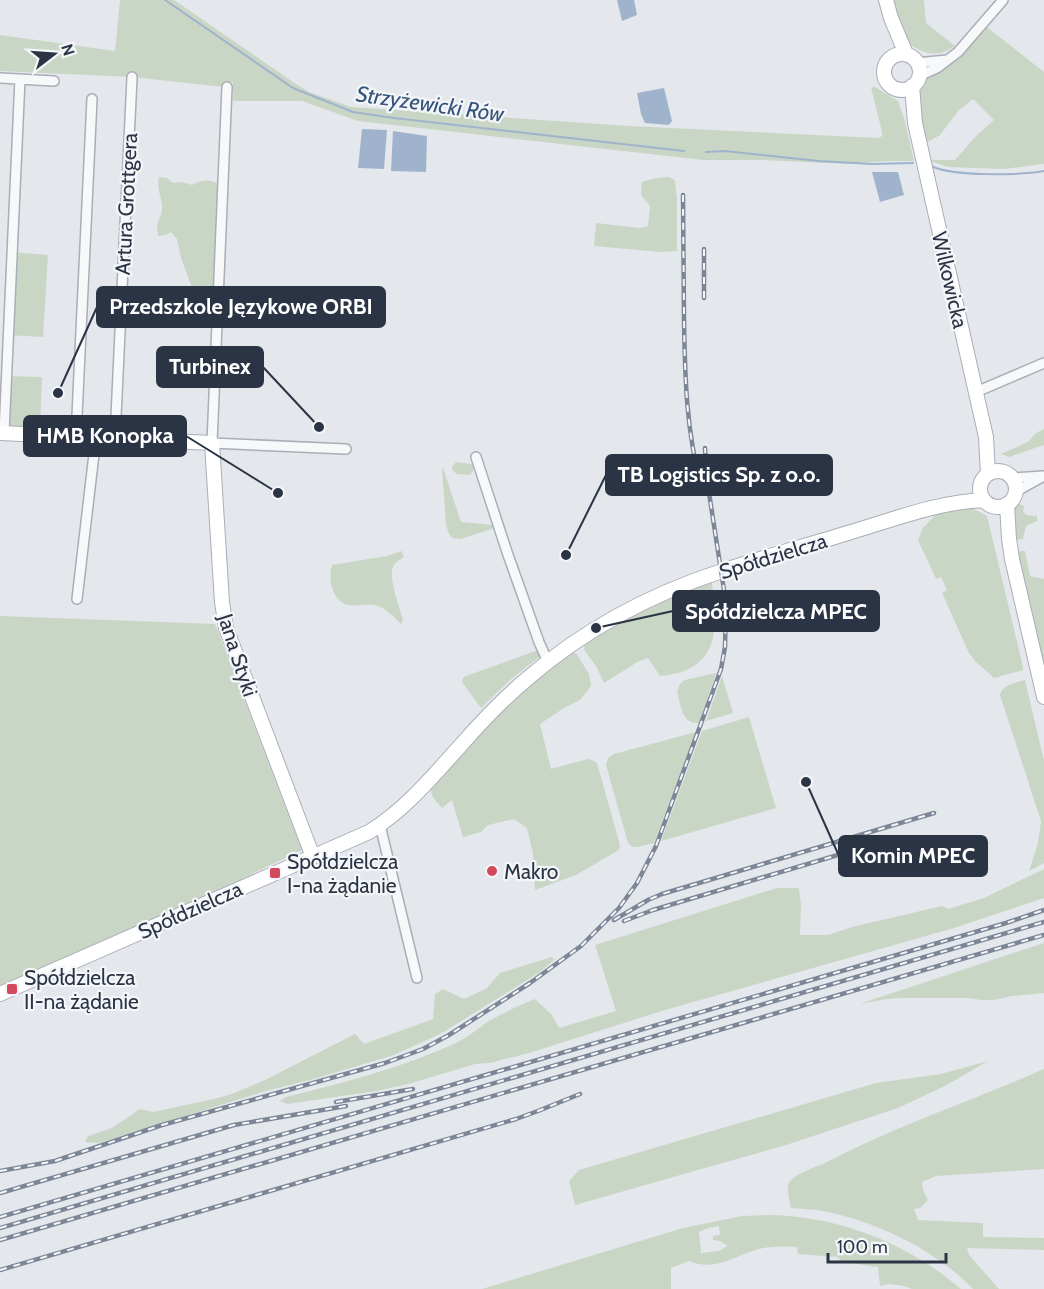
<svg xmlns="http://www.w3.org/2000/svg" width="1044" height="1289" font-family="Cabin,sans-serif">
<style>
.green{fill:#c9d6c5;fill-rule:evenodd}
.water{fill:#9fb4cc}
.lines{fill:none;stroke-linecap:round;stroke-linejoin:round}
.stream{stroke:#9fb4cc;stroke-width:2}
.street-casing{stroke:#a9aeb7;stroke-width:12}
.secondary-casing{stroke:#a9aeb7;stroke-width:16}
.street{stroke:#f7f8fa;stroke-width:9}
.secondary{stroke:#fff;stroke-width:14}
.rail-casing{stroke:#7d8696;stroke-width:4.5}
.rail{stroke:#f4f6f9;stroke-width:2;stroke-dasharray:7;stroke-linecap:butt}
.poi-dot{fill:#d1495b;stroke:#f4f6f9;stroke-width:2}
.labels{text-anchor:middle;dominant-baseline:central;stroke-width:4.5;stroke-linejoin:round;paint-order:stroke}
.street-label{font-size:21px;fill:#2b3445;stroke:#f4f6f9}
.poi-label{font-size:21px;fill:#2b3445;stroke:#f4f6f9;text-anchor:start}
.water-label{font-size:22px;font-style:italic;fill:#34527a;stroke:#f4f6f9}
.leader{fill:none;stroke:#2b3445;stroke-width:2}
.callout-dot{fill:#2b3445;stroke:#f4f6f9;stroke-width:2}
.callout{fill:#2b3445;stroke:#2b3445;stroke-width:2}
.callout-label{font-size:22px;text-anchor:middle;font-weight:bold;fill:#fff}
</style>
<rect width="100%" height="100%" fill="#e4e7ec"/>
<path class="green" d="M120,0H174L296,84L309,92L351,107L629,126L879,138L882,136V132L871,87H875L898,101L904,118L914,161H887L848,164L761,160H703L358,121L302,101H233V82H224V87L132,77L0,71V35L115,51Z
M893,0H924L926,23L955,46C940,56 930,56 914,47C909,45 906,43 903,38Z
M983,24L1044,72V164L1003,169L948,167L928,160H955L976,136L994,120L973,99L959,110L940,135L926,143L918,113V96L926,71L937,68Z
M159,177L167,178L173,183L182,182L192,185C206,178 210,180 223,186L218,295L205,294L199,290L192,288L181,258L177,239L171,232L165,235L158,236C158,232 157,229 157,225C158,221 161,216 162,211C163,199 156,189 159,177Z
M668,177L675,180L677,201V251L661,252L594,246L596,223L640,228L648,226L650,206L641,195L642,182L657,178Z
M12,252L48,255L43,337L8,335Z
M6,376L42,377L40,427L22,434L4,433Z
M1044,429V445L1009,457L1001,454L1028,442L1036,433Z
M456,462L471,464L474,467L473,471L469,475L457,474L453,471L452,467Z
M443,468L461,522L493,525L494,528L461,539L452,538L449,534L446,525L442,469Z
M1011,501L1015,502L1024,506L1023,511L1026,515L1037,516V521L1026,526L1023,539L1016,540Z
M972,508L987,516L1023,667V670L994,678L976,662L969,653L942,593L947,590L941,577L936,579L918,540L923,528L940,510Z
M402,551L404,557C400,560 395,562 393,567C388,578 400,608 403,620L401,624C395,618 387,609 378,606C369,603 358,606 349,605C332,602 328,579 332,565L387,556Z
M1021,551H1025L1030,576L1044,579V667L1018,553Z
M711,575C715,610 725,655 684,671C676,674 668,675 660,676L648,658L639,661L604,683L596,666L584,650L585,641Z
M0,616L215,624L302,850L241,879L0,986Z
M541,649L543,654L510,680L481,708L462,682L463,678L466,676Z
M568,652L576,653L589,674L591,686L580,700L564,708L540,724L551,769L588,759L592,760L597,763L620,845L619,849L617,851L576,875L535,890L533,854L527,828L514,819L488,825L481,832L463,837L452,800L442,808C435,800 428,794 432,783L528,684Z
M716,673L699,723C681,724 681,705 677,691L680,684L685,680Z
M722,676L733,713L706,721Z
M1025,680L1044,761V863L1029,871L1038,843L1041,821L1000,695C1003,684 1015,683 1025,680Z
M749,717L776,808L661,841L702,731Z
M696,732L654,843L638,847H632L628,843L606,765L608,758L614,754Z
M1044,869V898L954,928L665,1010L529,1053L490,1063L475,1064L412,1083L377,1091L287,1104L280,1101L286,1097C343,1083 400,1068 454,1044C467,1038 477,1029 489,1021C504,1013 519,1005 535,999L552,1015L559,1028L616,1011L595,945L777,888H799L801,905L800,935H828L852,927L942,906L948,909L984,898Z
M1044,943V993L1012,996L994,1000H982L967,998H901L887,999L859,1004Z
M552,957L554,960L540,972L442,1033L394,1055L310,1080L262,1092L99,1143L85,1142L88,1136L112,1128L140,1109L153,1112L214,1099L232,1094L265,1080L355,1034L364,1044L433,1019L435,994L443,989L464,999L487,988L500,973Z
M988,1061L945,1086L898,1108L786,1145L575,1205L569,1181L579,1170L876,1083L941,1074Z
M1044,1069V1169L936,1176L922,1182L923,1190L928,1200L920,1208L914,1209L918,1220L983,1223V1237L1044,1238V1250L967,1248L969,1255L999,1289H973C936,1250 875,1221 823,1211C812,1209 801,1209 791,1208C790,1201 785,1187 790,1181C800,1171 815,1168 827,1162C897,1125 972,1101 1044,1069Z
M771,1215C841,1217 907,1243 961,1289H912L904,1286L889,1284L880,1286L878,1267L843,1262L837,1257L798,1254L797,1247C785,1247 771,1246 758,1249C734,1256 716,1272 689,1261L671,1268V1289H482L683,1228L742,1216ZM719,1226L720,1235L713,1236V1240L720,1241L728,1246L719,1251L701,1253L699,1232L708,1228Z"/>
<path class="water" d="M617,0H634L637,15L622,21Z
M664,88L672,121L669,125L645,123L641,114L637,93Z
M362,129L387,130L384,169L358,168Z
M393,131L427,136L426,172L391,171Z
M872,172H898L904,195L880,202Z"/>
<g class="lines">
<path class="stream" d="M165,0L293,88L353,112L394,118L684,151
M706,152L725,151L819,161L872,164L913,163
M931,166C954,177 1019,175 1044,171"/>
<defs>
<path id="street" d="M917,63L947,60
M919,76L937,68L958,52L1003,0
M0,78L54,81
M227,87L212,443L346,449
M976,392L1044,363
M4,433L20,79
M76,437L92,99
M115,438L132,77
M476,457L507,552L539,642L548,662
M1012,478L1044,476
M1015,492L1042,477
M77,599L96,437
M380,825L417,978"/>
<path id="secondary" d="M886,0L891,18L906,54
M884 72a18 18 0 1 1 36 0a18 18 0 1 1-36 0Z
M912,86L915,123L986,437L988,474
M0,433L212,443L222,602L226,628L313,857
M980 489a18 18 0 1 1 36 0a18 18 0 1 1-36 0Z
M1007,504L1009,539L1012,559L1044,697
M0,994L369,832C405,810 433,776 461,745C482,721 504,698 528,678C585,629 651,594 722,571C763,557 806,546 848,533C892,520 937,502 984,500"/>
</defs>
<use href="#street" class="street-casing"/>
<use href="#secondary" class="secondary-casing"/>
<use href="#street" class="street"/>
<use href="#secondary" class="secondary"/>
<defs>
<path id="rail" d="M683,195C683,236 684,278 684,320C685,377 686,430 701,485
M704,249V298
M614,920L648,900L662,894L934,813
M624,921L653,910L858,849
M336,1102L413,1089
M0,1171L55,1161L162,1125L385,1063L423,1049L449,1035L530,983L581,946L619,908L637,883L656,846L721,669L725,647L726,603L707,480L705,448
M0,1193L234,1125L346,1106
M0,1217L1006,923L1044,910
M0,1228L1044,922
M0,1240L1044,935
M0,1270L516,1119L538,1111L580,1094"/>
</defs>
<use href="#rail" class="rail-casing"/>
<use href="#rail" class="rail"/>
</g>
<g class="poi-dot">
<circle cx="492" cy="871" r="6"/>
<rect x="269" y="867" width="12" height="12" rx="3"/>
<rect x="6" y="983" width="12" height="12" rx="3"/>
</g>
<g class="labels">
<g class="street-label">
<text transform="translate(126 204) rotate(-87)">Artura Grottgera</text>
<text transform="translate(950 280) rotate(77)">Wilkowicka</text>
<text transform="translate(773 556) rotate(-17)">Spółdzielcza</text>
<text transform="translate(238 655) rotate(72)">Jana Styki</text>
<text transform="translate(190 910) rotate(-24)">Spółdzielcza</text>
</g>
<g class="poi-label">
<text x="287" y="861">Spółdzielcza<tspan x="287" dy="24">I-na żądanie</tspan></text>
<text x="504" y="871">Makro</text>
<text x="24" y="977">Spółdzielcza<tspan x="24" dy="24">II-na żądanie</tspan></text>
</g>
<g class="water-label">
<text transform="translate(430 104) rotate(8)">Strzyżewicki Rów</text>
</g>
</g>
<path class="leader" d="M58 393L97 307M319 427L263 367M278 493L186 436M566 555L606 475M596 628L673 611M806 782L839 856"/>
<g class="callout-dot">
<circle cx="58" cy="393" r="6"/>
<circle cx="319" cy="427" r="6"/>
<circle cx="278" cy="493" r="6"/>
<circle cx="566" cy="555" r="6"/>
<circle cx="596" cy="628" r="6"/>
<circle cx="806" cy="782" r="6"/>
</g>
<g class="callout">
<rect x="97" y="287" width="288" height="40" rx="6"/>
<rect x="157" y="347" width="106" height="40" rx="6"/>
<rect x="24" y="416" width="162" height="40" rx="6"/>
<rect x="606" y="455" width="226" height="40" rx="6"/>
<rect x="673" y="591" width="206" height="40" rx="6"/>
<rect x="839" y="836" width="148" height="40" rx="6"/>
</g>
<g class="callout-label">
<text x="241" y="314">Przedszkole Językowe ORBI</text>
<text x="210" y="374">Turbinex</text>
<text x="105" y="443">HMB Konopka</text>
<text x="719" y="482">TB Logistics Sp. z o.o.</text>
<text x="776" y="619">Spółdzielcza MPEC</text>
<text x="913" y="863">Komin MPEC</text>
</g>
<g transform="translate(54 54) rotate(73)" stroke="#f4f6f9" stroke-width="4.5" paint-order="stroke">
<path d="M0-4.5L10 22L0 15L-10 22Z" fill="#2b3445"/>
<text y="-9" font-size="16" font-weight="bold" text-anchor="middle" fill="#2b3445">N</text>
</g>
<path d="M828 1253v9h118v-9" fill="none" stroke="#2b3445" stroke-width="3"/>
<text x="837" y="1253" font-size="18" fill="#2b3445" stroke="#f4f6f9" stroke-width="4.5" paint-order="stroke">100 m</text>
</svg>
